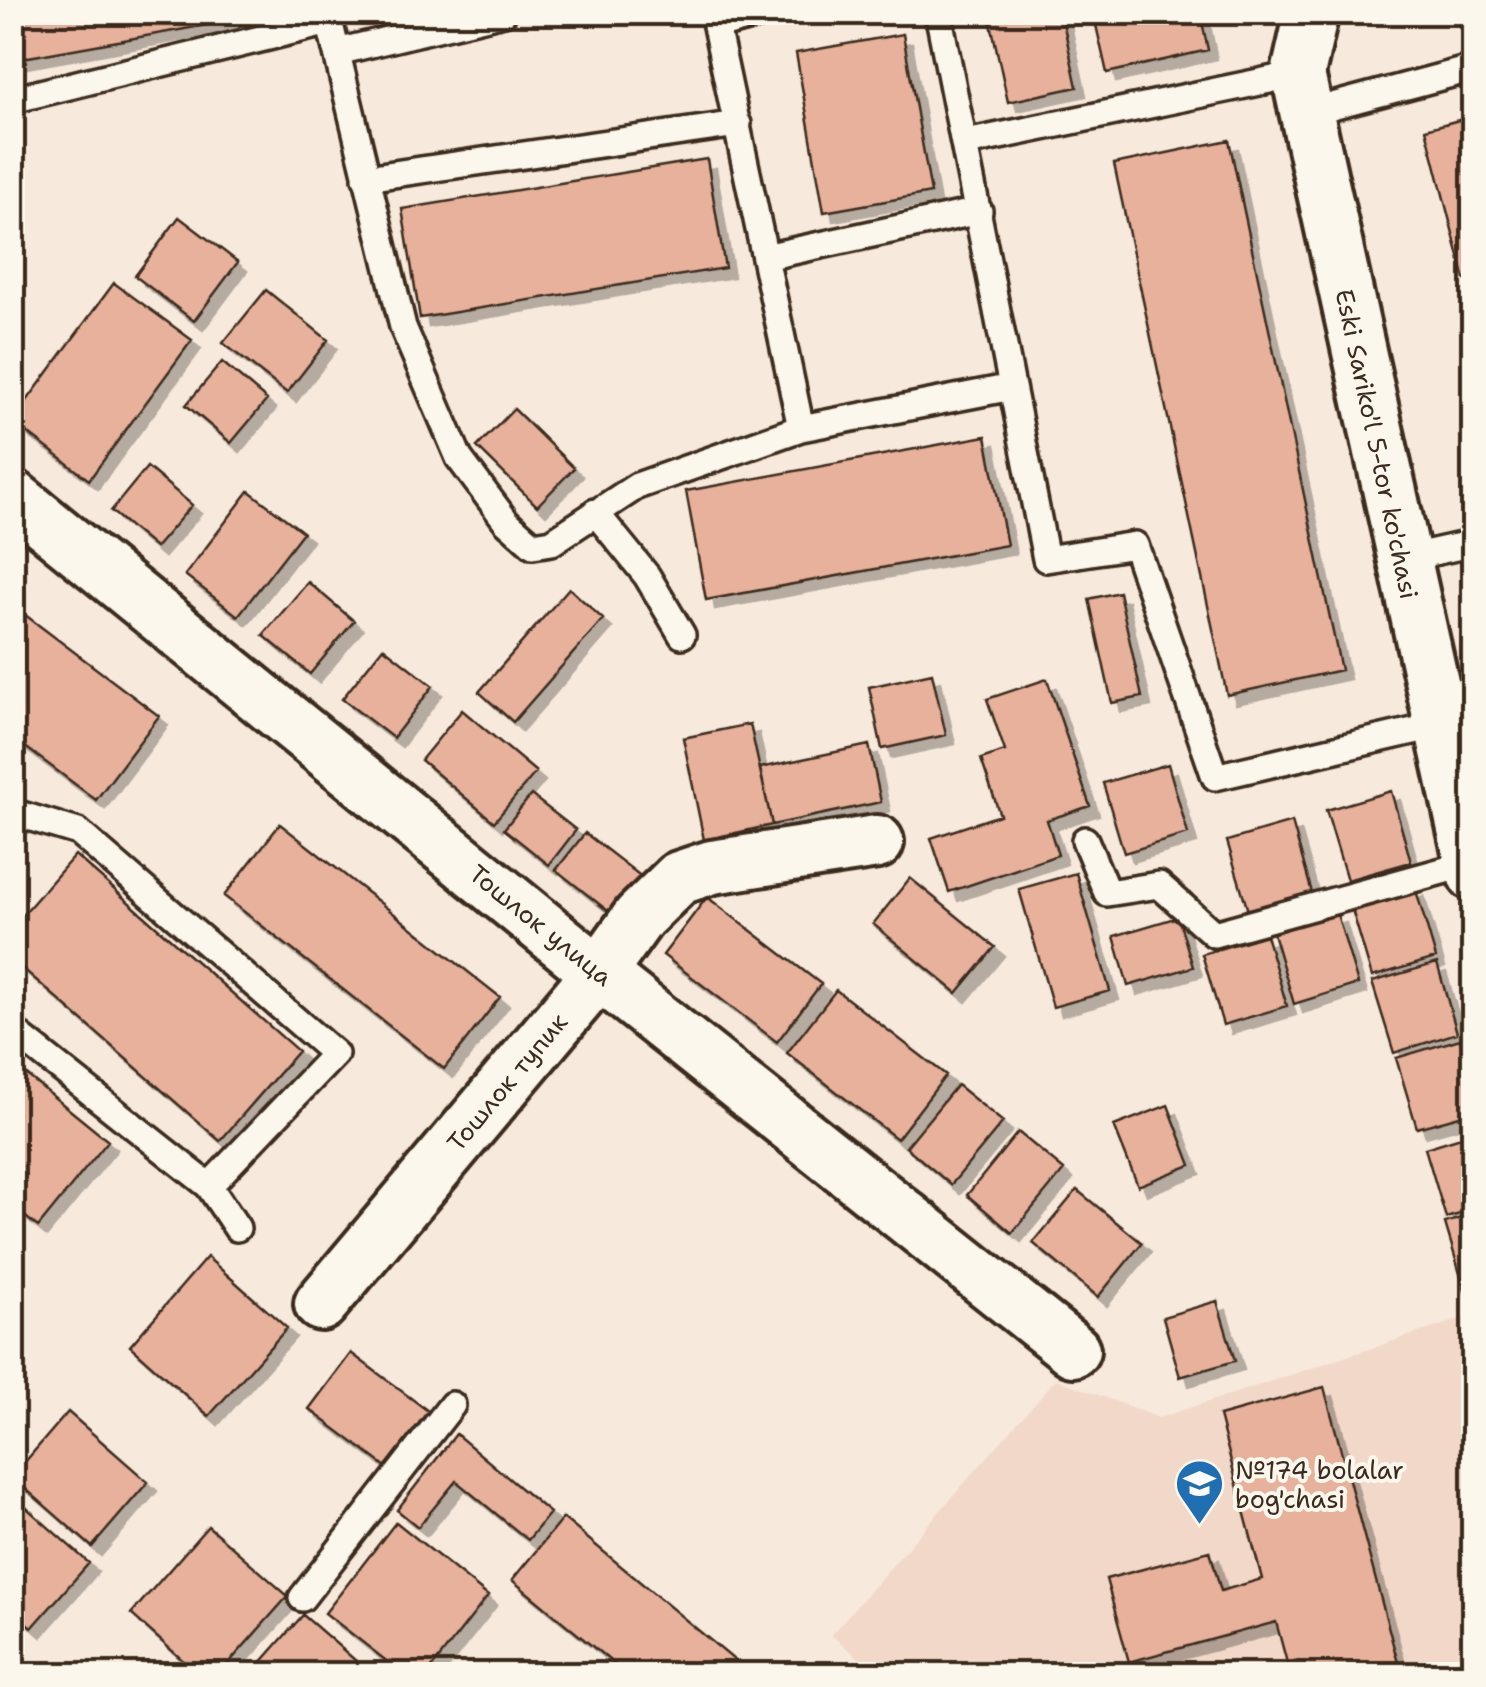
<svg xmlns="http://www.w3.org/2000/svg" width="1486" height="1687" font-family="'Shantell Sans',sans-serif">
<style>
.built{fill:#f2d8c8}
.building{fill:#e7b19b;stroke:#3b2a1e;stroke-width:2.5;filter:url(#shadow)}
.lines{fill:none;stroke-linecap:round;stroke-linejoin:round}
.lane-casing{stroke:#3b2a1e;stroke-width:32}
.street-casing{stroke:#3b2a1e;stroke-width:60}
.lane{stroke:#fbf7ec;stroke-width:25}
.street{stroke:#fbf7ec;stroke-width:52}
.labels{text-anchor:middle;dominant-baseline:central;stroke-width:8;stroke-linejoin:round;paint-order:stroke}
.street-label{font-size:25px;fill:#3b2a1e;stroke:#fbf7ec}
.poi-label{font-size:25px;fill:#3b2a1e;stroke:#fbf7ec;text-anchor:start}
</style>
<defs>
<filter id="shadow"><feDropShadow dx="9" dy="9" stdDeviation="0" flood-color="#0004"/></filter>
</defs>
<rect width="100%" height="100%" fill="#f7e9dc"/>
<filter id="ink" filterUnits="userSpaceOnUse"><feTurbulence type="fractalNoise" baseFrequency=".01" numOctaves="2"/><feDisplacementMap in="SourceGraphic" scale="20" xChannelSelector="R" yChannelSelector="G"/><feConvolveMatrix kernelMatrix="1 2 1 2 8 2 1 2 1" color-interpolation-filters="sRGB"/></filter>
<g filter="url(#ink)">
<path class="built" d="M1473,1315V1674H879L831,1635L1056,1379L1159,1418Z"/>
<path class="building" d="M12,12H280L12,60Z
M1020,12H1061L1077,87L1008,102L990,19Z
M1093,12H1200L1208,50L1107,73Z
M903,34L931,193L824,212L796,53Z
M1474,116V285L1465,280L1426,129Z
M1229,140L1341,670L1227,695L1114,164Z
M707,159L725,268L420,318L402,209Z
M179,217L238,262L194,321L135,276Z
M114,283L192,340L89,480L12,421Z
M266,290L328,340L287,393L223,343Z
M222,362L267,400L231,443L186,405Z
M514,409L574,468L537,506L477,447Z
M986,436L1007,545L706,600L686,491Z
M147,467L192,505L155,548L111,511Z
M249,491L303,532L238,616L185,575Z
M308,582L354,621L310,674L263,635Z
M569,588L603,619L513,722L479,692Z
M1119,592L1142,697L1112,703L1089,599Z
M12,605L159,716L96,800L12,737Z
M383,647L433,686L393,738L342,699Z
M932,673L946,735L882,749L869,687Z
M1047,679L1090,806L1047,820L1058,855L949,892L931,838L1000,815L981,759L1005,751L987,699Z
M462,710L536,772L494,822L421,760Z
M750,724L772,825L704,840L683,738Z
M869,745L881,802L772,825L760,768Z
M1168,764L1188,834L1124,853L1103,783Z
M1391,791L1411,862L1347,880L1326,810Z
M531,795L576,830L549,865L504,829Z
M1292,822L1312,893L1248,911L1227,841Z
M280,824L500,997L444,1069L224,896Z
M585,833L656,888L627,926L556,870Z
M75,855L298,1051L220,1141L12,959V927Z
M1076,873L1110,991L1053,1007L1019,889Z
M910,878L995,947L957,993L873,924Z
M1415,887L1436,958L1372,977L1351,906Z
M707,897L821,984L777,1042L663,955Z
M1337,914L1358,984L1294,1004L1273,933Z
M1178,917L1193,967L1128,986L1114,936Z
M1266,935L1287,1006L1223,1025L1202,954Z
M1437,963L1457,1033L1394,1053L1372,982Z
M836,990L946,1075L897,1139L787,1053Z
M1460,1039L1474,1085V1112L1417,1128L1396,1058Z
M12,1063L108,1141L38,1227L12,1206Z
M957,1085L1003,1122L951,1185L906,1147Z
M1168,1105L1191,1165L1138,1186L1114,1126Z
M1018,1132L1064,1170L1012,1233L967,1195Z
M1474,1133V1210L1446,1218L1425,1148Z
M1077,1190L1142,1243L1098,1297L1033,1243Z
M1474,1214V1291L1466,1294L1445,1223Z
M207,1257L287,1328L209,1416L130,1346Z
M1217,1301L1235,1361L1180,1377L1163,1317Z
M351,1353L428,1411L386,1467L309,1409Z
M1324,1387L1401,1674H1290L1276,1622L1129,1662L1106,1579L1210,1551L1221,1591L1262,1579L1219,1416Z
M68,1412L148,1482L92,1547L12,1477Z
M456,1434L550,1513L528,1540L456,1481L418,1527L397,1510Z
M12,1495L89,1563L32,1628L12,1610Z
M563,1518L751,1674H626L512,1580Z
M396,1522L488,1596L427,1674H403L325,1613Z
M208,1526L288,1596L219,1674H198L131,1614Z
M303,1615L371,1674H251Z"/>
<g class="lines">
<defs>
<path id="lane" d="M327,12L403,327L459,458L506,521L533,545L552,542L637,486L801,428
M713,12L801,428L1012,387
M938,12L1046,559L1135,545L1215,777L1439,725
M717,26L769,12
M337,52L504,12
M12,100L329,22
M1306,113L1474,68
M966,143L1298,74
M366,178L738,124
M765,257L979,211
M595,512L647,576L682,635
M1402,559L1474,543
M12,812L78,832L335,1054L209,1186
M1085,840L1107,893L1159,885L1214,934L1471,863
M12,1030L209,1186L237,1228
M302,1598L452,1405"/>
<path id="street" d="M1312,12L1298,74L1474,874
M12,496L599,973L1073,1350
M321,1304L599,973L639,917L679,878L712,867L877,842"/>
</defs>
<use href="#lane" class="lane-casing"/>
<use href="#street" class="street-casing"/>
<use href="#lane" class="lane"/>
<use href="#street" class="street"/>
</g>
</g>
<defs>
<symbol id="school-pin" viewBox="-11 -11 22 30"><path d="M0 17L-7.5 6A9.5 9.5 0 1 1 7.5 6Z" fill="#1f6fb2" stroke="#fbf7ec"/><path d="M0-5L7-2L0 1L-7-2ZM-4 1L0 2.5L4 1V4Q0 6-4 4Z" fill="#fff"/></symbol>
</defs>
<g fill-rule="evenodd">
<use href="#school-pin" x="1172" y="1456" width="55" height="75"/>
</g>
<g class="labels">
<g class="street-label">
<text transform="translate(1377 444) rotate(78)">Eski Sariko'l 5-tor ko'chasi</text>
<text transform="translate(541 925) rotate(39)">Тошлок улица</text>
<text transform="translate(507 1082) rotate(-50)">Тошлок тупик</text>
</g>
<g class="poi-label">
<text x="1235" y="1470">№174 bolalar<tspan x="1235" dy="29">bog'chasi</tspan></text>
</g>
</g>
<rect width="1486" height="1687" fill="none" stroke="#fbf7ec" stroke-width="50"/>
<rect x="25" y="25" width="1436" height="1637" fill="none" stroke="#3b2a1e" stroke-width="4" filter="url(#ink)"/>
</svg>
